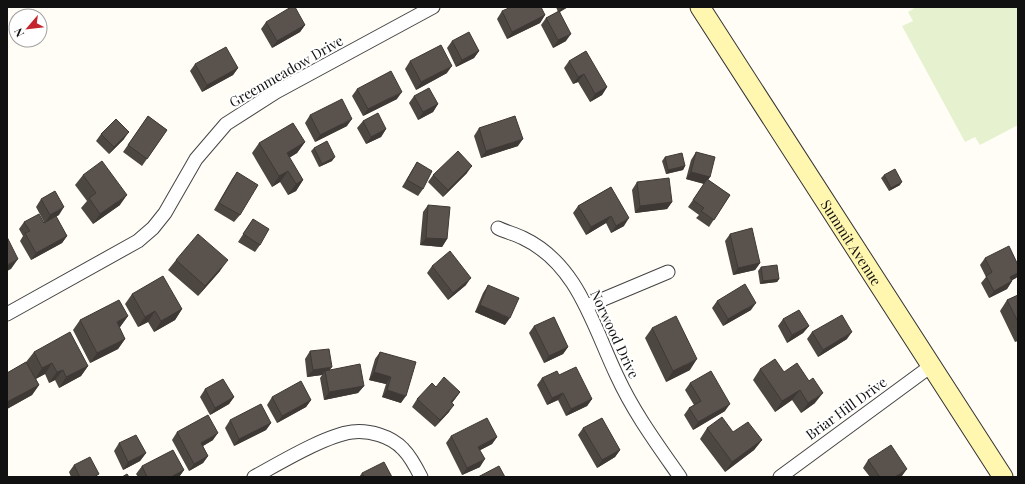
<svg xmlns="http://www.w3.org/2000/svg" width="1025" height="484" font-family="'Playfair Display',serif">
<style>
.pitch{fill:#e6f2cf}
.lines{fill:none;stroke-linecap:round;stroke-linejoin:round}
.street-casing{stroke:#444;stroke-width:15}
.secondary-casing{stroke:#333;stroke-width:21}
.street{stroke:#fff;stroke-width:13}
.secondary{stroke:#fff6b0;stroke-width:19}
.wall{fill:#4d4742}
.shaded-wall{fill:#3f3936}
.building{fill:#5a524d;stroke:#3f3936}
.labels{text-anchor:middle;dominant-baseline:central;stroke-width:4;stroke-linejoin:round;paint-order:stroke}
.street-label{font-size:14px;fill:#111;stroke:#fff}
</style>
<rect width="100%" height="100%" fill="#fffdf5"/>
<path class="pitch" d="M916,7H1018V125L980,145L975,137L965,142L902,26L913,21L908,12Z"/>
<g class="lines">
<defs>
<path id="street" d="M498,228C506,232 515,234 523,238C578,264 593,326 617,376C634,413 657,444 680,477
M587,306L668,272
M7,314L138,241L153,228L165,213L196,159L226,124L276,92L433,7
M254,477C278,464 326,435 352,432C369,430 391,436 403,449C411,457 416,467 421,477
M780,477L931,366"/>
<g id="secondary">
<path id="s1" d="M700,7L1003,477"/>
</g>
</defs>
<use href="#street" class="street-casing"/>
<use href="#secondary" class="secondary-casing"/>
<use href="#street" class="street"/>
<use href="#secondary" class="secondary"/>
</g>
<path class="wall" d="M556,7H568L560,12L566,41L553,48L541,25L546,18L558,12Z
M502,11L545,15L540,23L507,39L497,19Z
M266,22L305,25L300,32L272,48L261,29Z
M452,41L479,51L474,58L456,67L447,48Z
M410,61L447,73L416,90L405,69Z
M569,61L607,87L602,95L590,102L578,82L573,84L564,68Z
M195,64L238,68L233,75L202,92L190,71Z
M357,89L397,99L363,116L352,96Z
M414,96L438,104L433,112L418,120L409,103Z
M310,115L347,126L315,142L305,123Z
M148,116L167,130L142,166L123,152Z
M363,121L386,129L381,137L366,144L357,128Z
M479,128L518,146L481,158L474,136Z
M101,134L124,139L109,154L96,141Z
M305,142L297,153L289,158L303,180L296,191L288,195L280,182L272,187L252,153L259,143Z
M314,148L332,161L319,167L311,151Z
M696,152L710,177L708,180L730,195L709,227L696,218L699,215L688,207L704,184L686,179L691,160Z
M665,157L685,166L683,170L666,174L662,161Z
M417,162L423,189L418,196L402,187L412,170Z
M237,172L240,215L234,222L214,210L232,179Z
M467,173L443,197L428,182L433,175Z
M83,175L120,205L93,224L81,208L87,201L75,185Z
M884,175L900,185L889,191L881,178Z
M637,182L672,202L667,209L635,213L632,190Z
M611,187L624,226L611,233L606,223L586,235L573,213L578,206Z
M41,199L59,215L54,217L67,236L62,243L31,260L20,241L23,236L19,229L24,222H44L36,207Z
M428,205L447,239L442,247L420,245L423,212Z
M253,219L260,245L255,252L238,242Z
M730,234L760,263L755,270L733,275L725,241Z
M985,258L1018,265V276L1016,278L1012,280V281L1007,289L989,298L981,283L986,277L980,265Z
M176,260L220,271L198,296L168,270Z
M432,266L466,285L448,300L427,273Z
M761,267L779,279L777,282L760,284L758,271Z
M488,285L505,325L475,312L483,293Z
M132,294L182,309L175,320L154,332L148,322L138,327L125,304Z
M1018,295V341L1015,342L1000,311L1007,300Z
M717,301L751,310L723,326L712,308Z
M128,316L120,327H119L125,339L118,349L90,363L73,330L80,320Z
M783,319L809,326L803,333L787,343L778,326Z
M534,326L568,347L563,354L544,363L529,333Z
M652,328L690,370L666,382L645,338Z
M812,332L847,339L818,357L807,339Z
M310,351L330,370L364,386L358,393L324,400L320,378L322,375L307,377L305,359Z
M34,352L88,366L81,376L59,388L55,380L49,383L45,374L36,379L39,385L32,395L7,409V373L26,362Z
M380,352L401,403L382,397L386,384L369,380L375,359Z
M760,369L784,372L809,381L815,403L801,413L792,400L775,412L753,380Z
M559,375L592,399L587,406L566,416L558,400L547,405L537,385L542,378Z
M690,383L725,411L693,430L684,415L689,408L694,405L685,390Z
M436,387L460,392L452,403L449,412L435,427L412,407L417,399Z
M205,389L234,397L229,404L210,415L200,397Z
M272,397L311,400L306,407L277,423L267,405Z
M230,420L271,423L266,430L234,446L225,428Z
M583,428L620,450L615,457L597,468L578,435Z
M707,428L733,432L762,440L754,450L725,472L700,439Z
M177,432L213,440L203,446L208,456L203,463L189,471L172,440Z
M451,436L497,437L492,444L480,450V467L462,475L446,443Z
M119,443L146,453L140,461L123,470L114,451Z
M868,460L902,476L900,477H870L863,468Z
M74,465L97,477H71L69,472Z
M142,466L184,470L179,477H138L136,474Z
M362,473L392,477H359Z"/>
<path class="shaded-wall" d="M562,7H568L559,12Z
M545,15L540,23L507,39L512,32Z
M305,25L300,32L272,48L277,41Z
M571,34L566,41L553,48L558,40Z
M479,51L474,58L456,67L462,60Z
M452,66L447,73L416,90L421,82Z
M238,68L233,75L202,92L207,85Z
M584,74L578,82L573,84L578,77Z
M607,87L602,95L590,102L595,94Z
M402,92L397,99L363,116L368,109Z
M438,104L433,112L418,120L423,112Z
M352,119L347,126L315,142L320,135Z
M386,129L381,137L366,144L371,137Z
M129,132L124,139L109,154L114,147Z
M523,139L518,146L481,158L486,151Z
M305,142L297,153L279,164L287,153Z
M335,157L332,161L319,167L322,164Z
M472,166L467,173L443,197L448,190Z
M685,166L683,170L666,174L668,170Z
M288,171L280,182L272,187L279,176Z
M691,172L710,177L705,184L686,179Z
M303,180L296,191L288,195L296,184Z
M902,182L900,185L889,191L891,188Z
M127,195L120,205L93,224L100,214Z
M672,202L667,209L635,213L640,206Z
M64,207L59,215L45,223L50,215Z
M611,216L606,223L586,235L591,227Z
M629,218L624,226L611,233L616,226Z
M67,236L62,243L31,260L36,253Z
M426,238L447,239L442,247L420,245Z
M18,259L11,269L7,271V265Z
M228,260L220,271L198,296L205,286Z
M760,263L755,270L733,275L738,268Z
M1018,273V276L1016,278L1005,284L1010,277Z
M471,278L466,285L448,300L453,293Z
M779,279L777,282L760,284L763,281Z
M1012,281L1007,289L989,298L994,291Z
M756,303L751,310L723,326L728,319Z
M480,305L510,318L505,325L475,312Z
M182,309L175,320L154,332L161,321Z
M155,311L148,322L138,327L145,317Z
M128,316L120,327L109,333L117,322Z
M809,326L803,333L787,343L792,335Z
M852,332L847,339L818,357L823,350Z
M125,339L118,349L90,363L97,353Z
M568,347L563,354L544,363L549,356Z
M697,359L690,370L666,382L673,371Z
M52,363L45,374L35,379L42,368Z
M88,366L81,376L59,388L66,377Z
M332,367L327,374L325,371L322,375L307,377L313,370Z
M63,370L55,380L49,383L57,372Z
M374,372L391,377L386,384L369,380Z
M39,385L32,395L7,409V402Z
M364,386L358,393L324,400L329,392Z
M387,390L406,396L401,403L382,397Z
M800,390L792,400L775,412L782,401Z
M460,392L455,399L446,410L451,402Z
M563,393L558,400L547,405L552,398Z
M823,393L815,403L801,413L808,403Z
M234,397L229,404L210,415L215,408Z
M592,399L587,406L566,416L571,409Z
M311,400L306,407L277,423L282,416Z
M730,404L725,411L693,430L698,422Z
M454,405L449,412L435,427L440,420Z
M271,423L266,430L234,446L239,439Z
M218,433L213,440L196,450L201,443Z
M497,437L492,444L473,454L478,447Z
M762,440L754,450L725,472L732,462Z
M620,450L615,457L597,468L602,460Z
M146,453L140,461L123,470L128,462Z
M208,456L203,463L189,471L194,464Z
M485,459L480,467L462,475L467,468Z
M907,469L902,476L900,477H895Z
M184,470L179,477H171Z"/>
<path class="building" d="M291,7H295L305,25L277,41L266,22Z
M511,7H541L545,15L512,32L502,11Z
M559,11L571,34L558,40L546,18Z
M469,32L479,51L462,60L452,41Z
M441,45L452,66L421,82L410,61Z
M226,47L238,68L207,85L195,64Z
M586,51L607,87L595,94L584,74L578,77L569,61Z
M391,71L402,92L368,109L357,89Z
M429,88L438,104L423,112L414,96Z
M342,99L352,119L320,135L310,115Z
M378,113L386,129L371,137L363,121Z
M148,116L167,130L147,159L128,145Z
M515,116L523,139L486,151L479,128Z
M116,119L129,132L114,147L101,134Z
M293,123L305,142L287,153L303,180L296,184L288,171L279,176L259,143Z
M327,141L335,157L322,164L314,148Z
M458,151L472,166L448,190L433,175Z
M696,152L715,157L710,177L691,172Z
M682,153L685,166L668,170L665,157Z
M102,161L127,195L100,214L89,198L96,193L83,175Z
M417,162L432,171L423,189L407,180Z
M895,169L902,182L891,188L884,175Z
M237,172L258,185L240,215L219,203Z
M669,178L672,202L640,206L637,182Z
M707,179L730,195L714,220L701,211L704,208L693,200Z
M611,187L629,218L616,226L611,216L591,227L578,206Z
M55,191L64,207L50,215L41,199Z
M428,205L450,207L447,239L426,238Z
M39,214L44,223L56,216L67,236L36,253L25,233L30,231L24,222Z
M253,219L269,229L260,245L243,234Z
M752,228L760,263L738,268L730,234Z
M198,234L228,260L205,286L176,260Z
M7,237L18,259L7,265Z
M1009,246L1018,265V273L1010,277L1012,281L994,291L986,276L992,272L985,258Z
M450,251L471,278L453,293L432,266Z
M777,265L779,279L763,281L761,267Z
M163,276L182,309L161,321L155,311L145,317L132,294Z
M745,284L756,303L728,319L717,301Z
M488,285L519,298L510,318L480,305Z
M1018,295V322L1007,300Z
M119,300L128,316L117,322L125,339L97,353L80,320Z
M799,310L809,326L792,335L783,319Z
M842,315L852,332L823,350L812,332Z
M676,316L697,359L673,371L652,328Z
M554,317L568,347L549,356L534,326Z
M70,332L88,366L66,377L63,370L57,372L52,363L42,368L34,352Z
M329,349L332,367L313,370L310,351Z
M380,352L416,362L406,396L387,390L391,377L374,372Z
M775,359L784,372L797,363L809,381L813,378L823,393L808,403L800,390L782,401L760,369Z
M26,362L39,385L7,402V373Z
M360,364L364,386L329,392L325,371Z
M576,367L592,399L571,409L563,393L552,398L542,378L557,371L559,375Z
M711,371L730,404L698,422L689,408L701,401L690,383Z
M444,377L460,392L451,402L454,405L440,420L417,399L432,383L436,387Z
M223,379L234,397L215,408L205,389Z
M301,381L311,400L282,416L272,397Z
M261,404L271,423L239,439L230,420Z
M208,415L218,433L201,443L208,456L194,464L177,432Z
M722,417L733,432L748,422L762,440L732,462L707,428Z
M487,418L497,437L478,447L485,459L467,468L451,436Z
M602,418L620,450L602,460L583,428Z
M136,435L146,453L128,462L119,443Z
M891,445L907,469L895,477H880L868,460Z
M173,450L184,470L171,477H147L142,466Z
M90,457L99,474L94,477H80L74,465Z
M384,462L392,477H364L362,473Z
M499,466L505,477H478Z
M127,474L129,477H122Z"/>
<g class="labels">
<g class="street-label">
<text transform="translate(286 71) rotate(-30)">Greenmeadow Drive</text>
<text stroke="none"><textPath href="#s1" startOffset="280">Summit Avenue</textPath></text>
<text transform="translate(615 334) rotate(65)">Norwood Drive</text>
<text transform="translate(846 408) rotate(-36)">Briar Hill Drive</text>
</g>
</g>
<rect width="1025" height="484" fill="none" stroke="#111111" stroke-width="16"/>
<g transform="translate(28 28) rotate(242)"><circle r="19" fill="#ffffff" stroke="#a0a0a0"/>
<path d="M0-3L7 15L0 10L-7 15Z" fill="#c4262e"/>
<text y="-6" font-size="11" font-weight="bold" text-anchor="middle" fill="#111111">N</text>
</g>
</svg>
